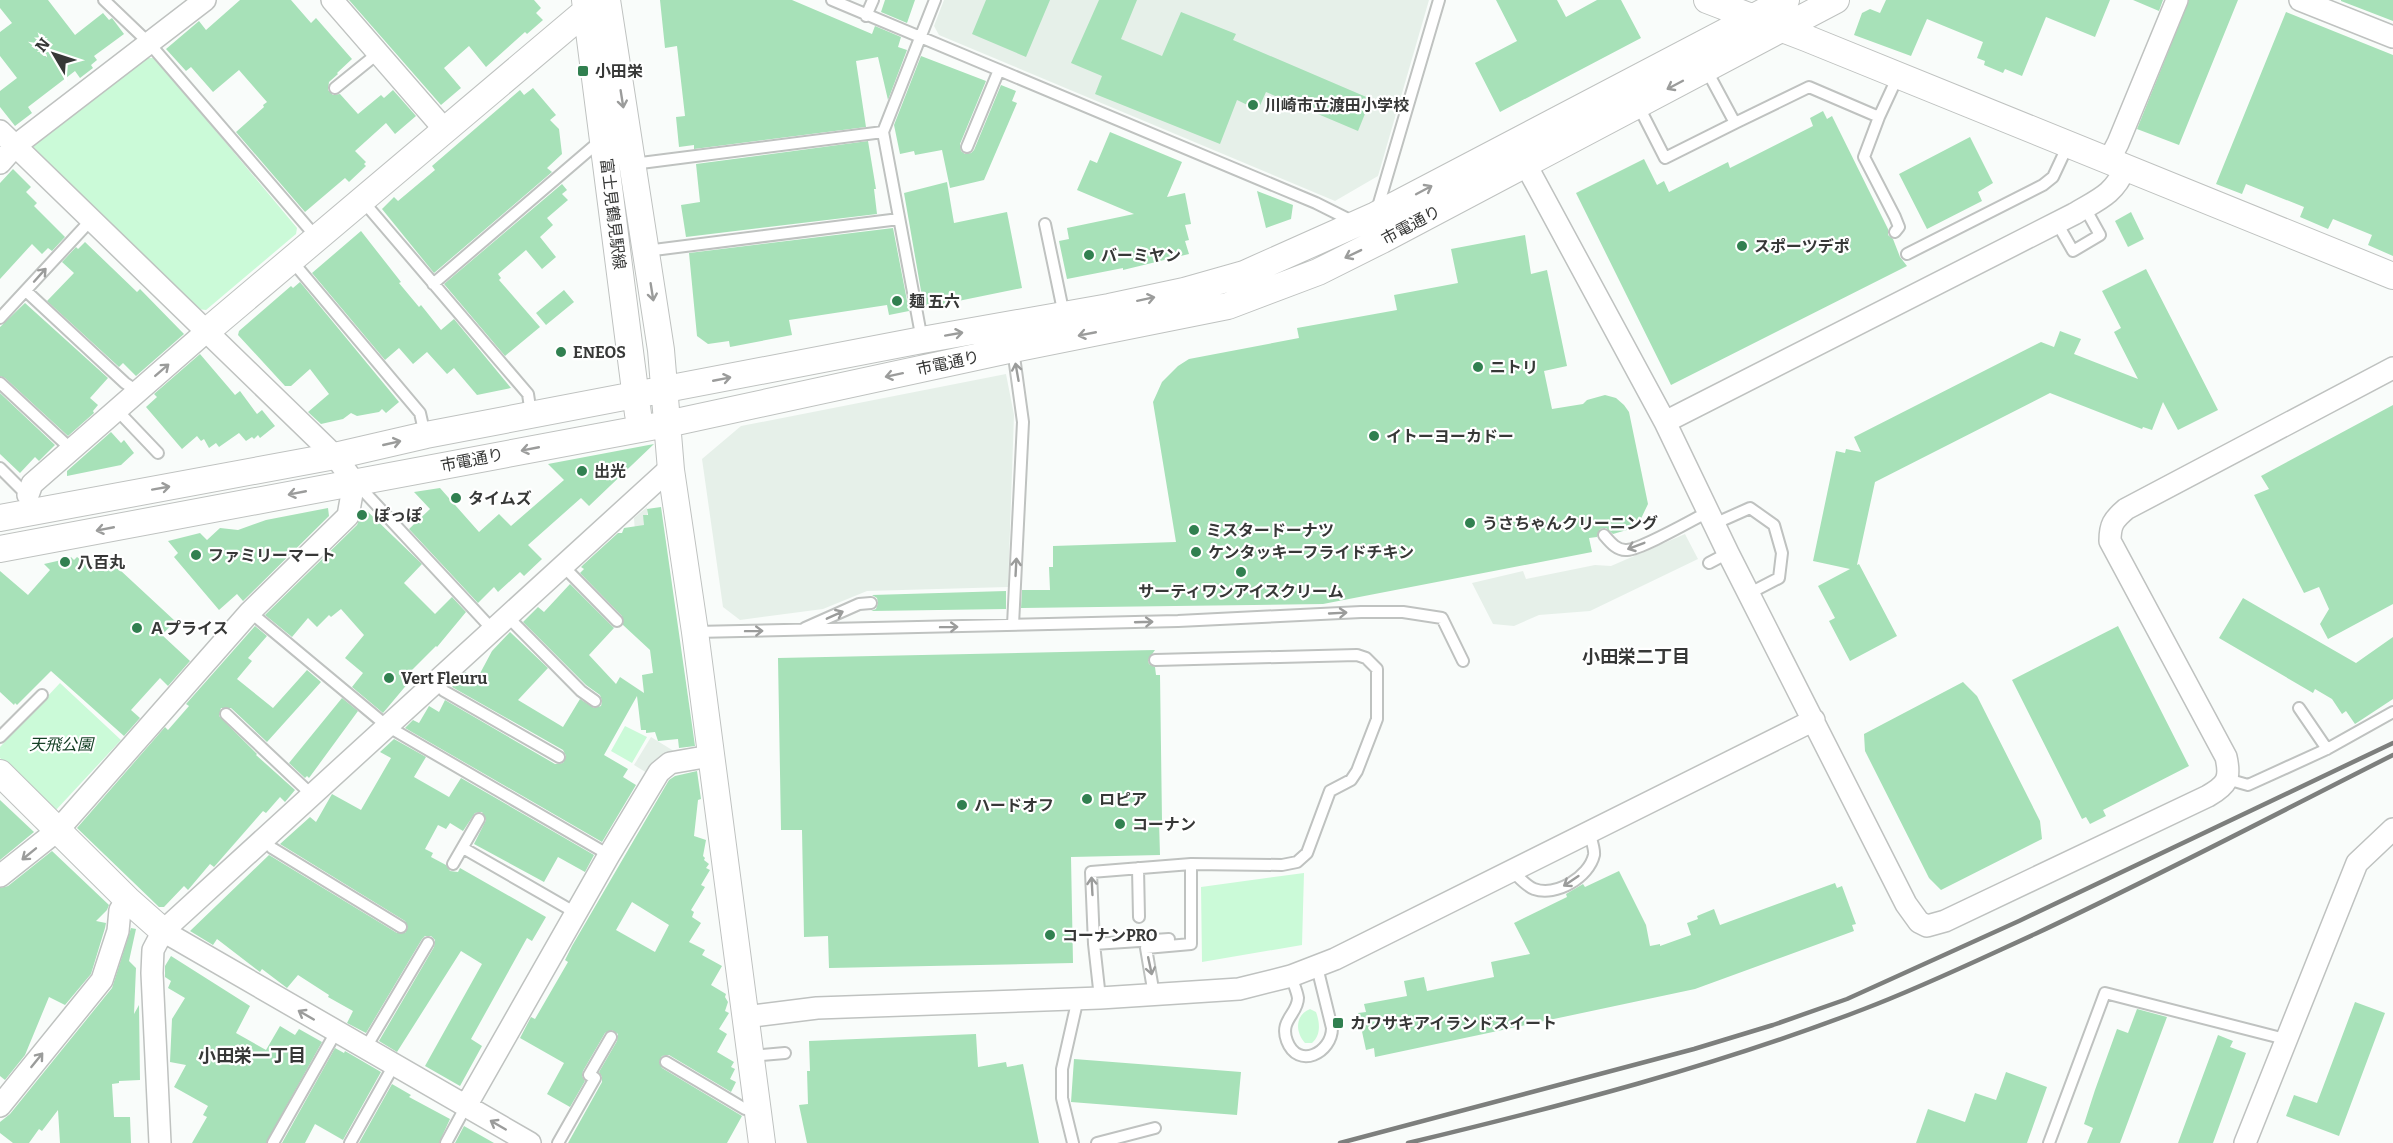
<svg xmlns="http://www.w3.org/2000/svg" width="2393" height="1143" font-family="Bitter,'Noto Sans JP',serif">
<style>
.built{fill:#e6f0e9}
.green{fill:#cbfad8}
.building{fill:#a7e1b8;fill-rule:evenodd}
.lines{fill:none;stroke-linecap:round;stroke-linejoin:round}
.service-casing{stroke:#bfc2c0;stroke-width:14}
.minor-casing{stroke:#bfc2c0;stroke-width:24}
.tertiary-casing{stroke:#bfc2c0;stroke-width:28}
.service{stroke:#fff;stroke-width:10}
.minor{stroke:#fff;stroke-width:21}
.tertiary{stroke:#fff;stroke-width:26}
.rail{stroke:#7d7f7d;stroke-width:4.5}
.oneway{stroke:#9b9c9b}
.poi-dot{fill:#318050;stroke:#fff;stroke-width:2}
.labels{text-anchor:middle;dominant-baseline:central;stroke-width:4.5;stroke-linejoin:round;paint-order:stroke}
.poi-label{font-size:16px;font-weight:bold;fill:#373837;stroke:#fff;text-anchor:start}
.street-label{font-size:16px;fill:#373837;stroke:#fff}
.park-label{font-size:16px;font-style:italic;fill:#144025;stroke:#fff}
.neighbourhood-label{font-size:18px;font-weight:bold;fill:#373837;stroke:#fff}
</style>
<rect width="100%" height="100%" fill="#f9fcfa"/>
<path class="built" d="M944,0H1429L1378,176L1335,201L939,35L934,26Z
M1006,374L1014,415L1008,587L867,591L823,609L740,620L723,607L702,459L741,426Z
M647,507V515L643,516L649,531L635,533L634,518Z
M1685,534L1698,559L1590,611L1539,615L1514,626L1493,624L1472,583L1523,571L1526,579L1595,565L1611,566Z
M651,737L677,753L652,776L634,765Z"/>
<path class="green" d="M144,58H155L297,228L296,234L206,310L198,309L34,151V142Z
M60,683L121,740L56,810L0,758V747Z
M625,726L647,737L632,763L611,751Z
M1304,873L1302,945L1202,962L1201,887Z
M1310,1009L1316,1012C1320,1023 1321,1035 1312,1043H1305C1295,1032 1295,1015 1310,1009Z"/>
<path class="building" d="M0,0H48L75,35L103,13L109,20L112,18L124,34L94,56L97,60L91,65L93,68L80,78L75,71L28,107L32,113L15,126L0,107V91L17,78L0,56V32L12,23L0,8Z
M240,0H291L311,23L316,18L352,59L337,73L338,74L329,82L328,90L333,95L340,94L358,114L381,95L384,98L393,90L416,116L395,134L386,123L355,151L366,162L364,164L366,166L349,182L345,178L305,212L236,132L264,107L263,105L267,102L239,70L213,92L191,67L186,71L166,49L199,21L206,30Z
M349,0H534L541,8L536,13L543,20L527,34L525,32L486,67L469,46L444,68L461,88L441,105Z
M660,0H792L872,34L875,26L901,37L898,47L907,50L888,100L878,57L856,61L866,127L694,149V145L679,147L676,117L685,116L677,46L665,48Z
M885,0H915L907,23L881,12Z
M986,0H1050L1026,57L972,34Z
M1099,0H1137L1121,39L1162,56L1181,12L1236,34L1233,40L1371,99L1358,131L1266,92L1258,110L1237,100L1220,144L1095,94L1102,76L1071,63Z
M1496,0H1557L1566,17L1597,0H1621L1641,38L1500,112L1475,63L1517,41Z
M1886,0H2110L2095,37L2046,17L2022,76L2005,69L2003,73L1984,65L1985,61L1977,58L1983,42L1927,19L1911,56L1854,35L1862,13L1870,9L1880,13Z
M2133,0H2163L2159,11Z
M2189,0H2238L2179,145L2137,129Z
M2341,0H2393V21L2341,1Z
M2286,12L2393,55V256L2368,245L2372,235L2333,219L2328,229L2300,217L2304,207L2246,184L2242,194L2216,184Z
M921,56L986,81L960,144L961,151L965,154L971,153L974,150L1001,85L1016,91L1012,101L1017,103L984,180L950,188L942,150L915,155L914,151L900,154L894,125Z
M533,88L556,115L550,120L559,129L562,154L547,168L552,172L434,273L382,209L394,197L398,201L435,170L432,166L520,90L524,95Z
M1823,111L1827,119L1832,116L1888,229V235L1893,239L1900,257L1907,266L1671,385L1576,193L1644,159L1657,185L1664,181L1669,192L1728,162L1730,168L1813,126L1810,118Z
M1110,132L1182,162L1167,197L1185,193L1191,224L1185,225L1189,240L1185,241L1189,254L1123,270V268L1067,279L1059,241L1069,239L1067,228L1134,214L1077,190L1090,160L1097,163Z
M1970,137L1993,183L1978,192L1982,201L1927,229L1899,174Z
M868,141L876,189H874L877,214L686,237L681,205L700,202L696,164Z
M13,169L31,187L26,192L37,203L34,206L65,237L52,251L48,248L42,254L32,244L0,279V183Z
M947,182L954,223L1007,212L1022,288L924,308L904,193Z
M562,184L567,190L562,194L568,200L547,218L553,225L540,237L556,257L542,269L526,250L498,274L501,278L499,280L540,327L505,356L444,284Z
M1257,191L1293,205L1291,219L1266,228Z
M2131,212L2144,239L2128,247L2115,221Z
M893,228L909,311L889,315L887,305L789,320L792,335L730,347L729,341L708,344L697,336L689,253Z
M361,231L401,282L399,283L419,307L421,305L441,330L454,319L511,388L477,395L454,368L447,374L427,352L413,364L399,348L385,360L312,273Z
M1525,235L1531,274L1547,270L1567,366L1544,371L1552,409L1583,404L1587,400L1605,395L1616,398L1624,405L1629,412L1648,504L1637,527L1613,534L1606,528L1600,529L1597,537L1589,538L1592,552L1323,604L1021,608L1022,590H1050L1049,567H1053V546L1176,542L1153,402L1162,382L1178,366L1189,359L1299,338L1297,328L1397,310L1394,295L1458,283L1451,249Z
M85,242L137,292L140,289L184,334L136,376L123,363L119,367L47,301L74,273L62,262L76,247L78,249Z
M2146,269L2218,410L2178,430L2163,402L2152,430L2143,427L2142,429L2050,393L1875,482L1857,565L1859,564L1897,636L1850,661L1829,621L1835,618L1818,586L1850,569L1813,561L1836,451L1845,453L1846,449L1861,452L1854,437L2041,342L2054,347L2060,331L2081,339L2074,354L2138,379L2114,332L2121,328L2102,291Z
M300,282L399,402L386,413L382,409L379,412L357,416L351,413L343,419L321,424L308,412L329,394L310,369L291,386H285L238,335L239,331L291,286L293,288Z
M564,290L574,302L546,325L536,313Z
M25,303L108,378L90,398L98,405L93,411L94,413L68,436L5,378L0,376V327Z
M200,354L235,395L240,391L257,414L262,410L275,426L260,438L258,435L254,439L252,437L246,441L239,433L219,447L216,443L209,448L204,439L201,441L197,436L182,449L146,407L157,397L154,394Z
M0,393L55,445L39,461L35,457L20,473L0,454Z
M2393,405V604L2328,639L2320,624L2329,609L2319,587L2304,593L2254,495L2269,489L2261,476Z
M111,432L121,443L124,440L134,453L121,465L67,476V471Z
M654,444L589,506L581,498L528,545L542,559L524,576L520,572L498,592L494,587L478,603L409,529L430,509L414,492L440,488L479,532L499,514L511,526L564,480L548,464Z
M661,507L695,746L679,748L678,739L658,741L655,732L646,733V730H641L637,696L604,755L628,769L623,777L636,785L602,842L405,728L413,720L419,723L429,706L439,712L445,700L555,764L563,763L566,756L563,750L452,687L465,672L477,679L492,651L510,632L548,668L518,700L563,727L580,699L594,708L601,706L602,701L600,695L586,685L523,622L538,607L544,612L570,584L614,628L589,655L616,684L620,677L644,693L642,675L653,673L650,650L623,625L622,616L580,573L584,569L581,567L584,564L618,533H622L624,528L644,525L643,515H648L647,509Z
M328,508L329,516L243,601L237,594L219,610L174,557L178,553L168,541L200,533L207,540L220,528L238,530L266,520Z
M366,510L422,564L404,583L435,614L452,597L466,612L437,647L436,646L404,678L409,682L383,713L352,687L363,673L345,658L364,635L341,609L331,617L329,615L317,627L308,618L292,637L265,615L357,525L361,515Z
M83,556L96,567L106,557L175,621L162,635L190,661L168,686L160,678L131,710L140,718L124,736L51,671L17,705L15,703L14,705L0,692V571L28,595L50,570L44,564L66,559L68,561L71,557L74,560L77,557L80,559Z
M1006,591V609L871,611L876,609L878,603L877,598L872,595Z
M2243,598L2356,663L2393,637V699L2355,724L2346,711L2342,714L2332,699L2315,689L2313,693L2219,638Z
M255,626L267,636L248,658L252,661L237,679L273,708L307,670L321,682L267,742L231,708H221L219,716L257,754L256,755L295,790L285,802L280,797L266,813L263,811L214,867L210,864L188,890L184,886L164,907H159L77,828L165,727L168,730L189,706L186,704Z
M2118,626L2189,766L2103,810L2106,816L2090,824L2086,817L2082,819L2012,680Z
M1155,650L1148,660L1149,664L1155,667L1156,675H1160L1162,821H1159L1160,855L1071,857L1073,963L829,968L828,936L804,937L802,830H781L778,658Z
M1963,682L1977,696L2040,821L2042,839L1941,890L1929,878L1865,751L1864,734Z
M342,698L358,711L309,778L307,776L305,778L289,763Z
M394,739L426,757L414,777L449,797L461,778L594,855L585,872L558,857L544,882L474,844L486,820L482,812L475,813L463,831L450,823L446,829L438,825L425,849L433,853L431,857L446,865L450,871L458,872L460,868L546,917L532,941L527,938L471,1039L482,1046L460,1086L425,1066L482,964L461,951L397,1052L379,1041L434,947L435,940L431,936H425L422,939L366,1033L347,1023L353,1011L328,997L329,995L298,975L287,988L262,969L260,972L217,939L213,945L190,931L269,855L397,933H405L408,927L405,921L280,844L310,817L316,822L332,794L361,810L391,758L380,752Z
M697,771L701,799L698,800L694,836L706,840L703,856L705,858L704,860L709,864L706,868L710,870L701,885L705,887L691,910L694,912L692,917L701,923L689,942L705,950L702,955L722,966L711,985L726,994L725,997L728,1002L725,1011L729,1013L719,1029L727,1034L717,1052L734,1062L731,1067L735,1069L730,1079L736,1082L731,1092L669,1055L662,1056L659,1062L662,1068L742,1116L727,1143H568L602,1082V1077L599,1072L617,1041L618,1034L612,1030L605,1033L583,1071L582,1076L585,1081L570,1107L547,1094L564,1063L520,1038L531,1017L535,1019L568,962L565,960L572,946L669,780L675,776ZM632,902L669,925L655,952L616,930Z
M0,800L34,832L0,860Z
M52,851L109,905L107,910L96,921L106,923L105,928L91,974L65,1005L49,997L25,1055L5,1080L0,1076V888L8,886Z
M1619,871L1646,925L1650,946L1660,944V946L1691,935L1687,923L1698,919L1697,916L1714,909L1720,925L1835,883L1837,888L1842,886L1856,924L1852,925L1854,931L1695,989L1375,1057L1374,1048L1366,1050L1358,1013L1366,1012L1364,1004L1407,996L1404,981L1424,977L1427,991L1494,977L1491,962L1530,954L1514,923L1567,897L1566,894L1583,884L1585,887Z
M131,928L136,929L129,961L136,968L134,1014L139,1005L140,1080L119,1081V1083L112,1084L114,1117H130L131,1143H60L58,1110L42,1131L39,1129L29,1143H13L0,1133V1122L10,1114L112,988Z
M171,956L250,1006L236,1033L266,1050L280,1026L295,1035L299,1029L322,1042L266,1143H192L207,1117L203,1115L208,1106L174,1087L186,1065L170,1062L172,1019L185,998L168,988L171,981L165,977V966Z
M2355,1002L2385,1013L2339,1136L2286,1116L2294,1095L2317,1103Z
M2137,1009L2167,1017L2120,1143H2087L2093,1128L2084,1124L2095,1090L2117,1029L2128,1033Z
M976,1034L978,1067L1006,1062L1007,1067L1023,1064L1039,1143H807L799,1105L808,1104L807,1071H810L809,1041Z
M2218,1035L2233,1041L2230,1047L2246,1053L2213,1143H2178Z
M335,1048L344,1053L345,1051L381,1072L343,1140L315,1124L305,1143H282Z
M1074,1059L1241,1072L1237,1115L1071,1102Z
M2006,1072L2047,1087L2027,1143H1916L1928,1109L1965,1122L1975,1093L1996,1100Z
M392,1084L411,1095L409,1097L450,1119L439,1143H359Z
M464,1126L494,1143H455Z"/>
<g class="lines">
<defs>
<path id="service" d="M104,0L149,43L317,238
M832,0L1316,203L1354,222
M866,16L873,0
M1706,69L1735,123L1809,87L1879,117L1864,157L1895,217L1899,227L1895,232
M335,88L377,54
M1638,105L1665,158L1735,123
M1879,117L1898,76
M967,147L999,70
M633,164L883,132
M362,200L528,394L531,414
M1377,210L1439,0
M2057,223L2073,251L2100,235L2085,208
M1045,224L1064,315
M646,251L899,219
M1907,254L2043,185L2053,177L2068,145
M292,261L420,413L425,435
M433,284L601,140
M26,291L125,383L137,391
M0,318L91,220
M922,340L883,132L935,0
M1013,349L1023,422L1013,625
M0,383L71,449
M116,409L158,453
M0,468L29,497
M357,484L492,629
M1714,524L1750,508L1774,525L1782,553L1779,578L1748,594
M1604,535C1610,542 1617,551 1627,550C1642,549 1692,520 1708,512
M1709,563L1728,553
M562,565L617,621
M250,612L387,726L609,855
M507,616L581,691L595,701
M805,628L859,604L871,603
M695,632L1178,621L1361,612H1403L1442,618L1463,661
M436,683L444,691L559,757
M2299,708L2327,749
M226,714L312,795
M0,737L42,695
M2227,779L2248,785L2327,749L2393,712
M263,839L272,848L401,927
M463,848L576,913
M453,864L479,819
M1138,868L1139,917
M1512,871C1518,876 1526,886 1534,889C1556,897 1589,877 1594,855C1595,849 1591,839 1589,832
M1094,944L1169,939
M1291,976C1293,983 1297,991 1298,998C1298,1014 1279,1020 1287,1041C1298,1070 1332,1053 1332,1028L1317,967
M1154,995L1146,948L1191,944V864
M1100,998L1094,944L1091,872L1191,864L1282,865L1297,862L1307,853L1330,791L1351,780L1357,771L1377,719V669L1366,658L1357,655L1155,660
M365,1049L428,943
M750,1056L785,1053
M666,1062L745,1109H757
M273,1143L336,1032
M350,1143L394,1065
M446,1143L466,1106
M558,1143L595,1078L589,1075L611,1037
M1073,1143L1062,1098V1069L1078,998
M1097,1143L1155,1128
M2049,1143L2105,993L2285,1039"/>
<path id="minor" d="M332,0L445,130
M2300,0L2393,37
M0,131L335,456L354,482L348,516L250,612L58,830L0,876
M2108,162L2118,143L2177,0
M0,163L15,146L205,0
M1526,165L1665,422L1728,553L1906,904L1919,922L1927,926L1945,921L2208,796C2227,785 2231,779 2226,757L2110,541C2110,525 2113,520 2126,509L2393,368
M1665,422L2074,214C2097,200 2114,195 2125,168
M28,495L32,484L207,331
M163,931L530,1143
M745,1017L817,1008L1100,998L1239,989L1291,976L1335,959L1814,720
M0,1106L102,980L118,931L120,910L128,900
M466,1106L609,855L659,772L670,763L710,756
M160,1143L152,973L153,950L163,931L667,471L671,470
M2245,1143L2357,863L2393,829"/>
<path id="tertiary" d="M585,0L638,414
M607,0L661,350L671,470L695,632L762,1143
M1707,0L1806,38L2393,276
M207,331L599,0
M0,518L335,456L426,435L922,340L1109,307L1184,291L1244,274L1376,215L1786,0
M0,549L667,424L1013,349L1228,306L1318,272L1382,240L1836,0
M0,773L128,900L163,931"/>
</defs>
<use href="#service" class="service-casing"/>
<use href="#minor" class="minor-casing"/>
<use href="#tertiary" class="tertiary-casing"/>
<use href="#service" class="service"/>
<use href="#minor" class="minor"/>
<use href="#tertiary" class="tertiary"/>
<path class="rail" d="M1340,1143L1694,1049L1773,1025L1847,999L2019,921L2393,743
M1408,1143C1562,1106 1716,1066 1864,1009C1922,987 1978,960 2035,934C2156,877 2274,815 2393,755"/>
</g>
<defs><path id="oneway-shaft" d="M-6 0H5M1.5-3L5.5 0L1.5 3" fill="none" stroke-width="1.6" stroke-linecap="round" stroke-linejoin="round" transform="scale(1.5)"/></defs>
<g class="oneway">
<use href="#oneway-shaft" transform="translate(1675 85) rotate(152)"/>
<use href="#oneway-shaft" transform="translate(622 99) rotate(81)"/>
<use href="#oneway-shaft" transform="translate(1424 190) rotate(-28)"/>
<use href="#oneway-shaft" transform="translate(1353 254) rotate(154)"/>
<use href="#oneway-shaft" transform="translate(40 275) rotate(-48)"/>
<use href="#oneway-shaft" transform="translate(652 292) rotate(81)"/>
<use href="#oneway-shaft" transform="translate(1146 299) rotate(-12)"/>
<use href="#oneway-shaft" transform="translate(954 334) rotate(-10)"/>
<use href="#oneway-shaft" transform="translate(1087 334) rotate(169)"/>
<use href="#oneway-shaft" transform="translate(162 370) rotate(-41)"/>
<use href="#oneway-shaft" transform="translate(1017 372) rotate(-100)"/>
<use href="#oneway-shaft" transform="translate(894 375) rotate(168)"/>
<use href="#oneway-shaft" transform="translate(722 379) rotate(-11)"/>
<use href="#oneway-shaft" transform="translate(392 443) rotate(-13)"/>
<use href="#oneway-shaft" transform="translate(530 449) rotate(169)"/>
<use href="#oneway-shaft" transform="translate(161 488) rotate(-10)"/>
<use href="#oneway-shaft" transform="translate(297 493) rotate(169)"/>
<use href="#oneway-shaft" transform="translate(105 529) rotate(169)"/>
<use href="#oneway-shaft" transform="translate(1636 546) rotate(159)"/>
<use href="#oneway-shaft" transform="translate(1016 567) rotate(-87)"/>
<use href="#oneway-shaft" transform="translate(1338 613) rotate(-3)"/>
<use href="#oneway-shaft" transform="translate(835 615) rotate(-24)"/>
<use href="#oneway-shaft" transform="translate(1144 622) rotate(-2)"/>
<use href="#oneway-shaft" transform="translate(949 627) rotate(-1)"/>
<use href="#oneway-shaft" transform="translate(754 631) rotate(-1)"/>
<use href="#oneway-shaft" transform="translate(29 854) rotate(141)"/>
<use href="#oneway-shaft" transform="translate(1571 881) rotate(146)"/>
<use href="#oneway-shaft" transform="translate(1092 886) rotate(-93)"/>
<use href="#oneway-shaft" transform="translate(1150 966) rotate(78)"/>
<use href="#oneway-shaft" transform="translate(306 1015) rotate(-150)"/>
<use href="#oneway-shaft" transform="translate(37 1060) rotate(-51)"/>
<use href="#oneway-shaft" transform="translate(498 1125) rotate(-150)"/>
</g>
<g class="poi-dot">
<rect x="577" y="65" width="12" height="12" rx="3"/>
<circle cx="1253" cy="105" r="6"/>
<circle cx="1742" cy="246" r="6"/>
<circle cx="1089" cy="255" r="6"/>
<circle cx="897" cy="301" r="6"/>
<circle cx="561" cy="352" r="6"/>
<circle cx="1478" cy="367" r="6"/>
<circle cx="1374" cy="436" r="6"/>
<circle cx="582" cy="471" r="6"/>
<circle cx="456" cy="498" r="6"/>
<circle cx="362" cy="515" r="6"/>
<circle cx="1470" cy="523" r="6"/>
<circle cx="1194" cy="530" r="6"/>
<circle cx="1196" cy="552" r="6"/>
<circle cx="196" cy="555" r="6"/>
<circle cx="65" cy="562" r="6"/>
<circle cx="1241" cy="572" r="6"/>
<circle cx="137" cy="628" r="6"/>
<circle cx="389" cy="678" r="6"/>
<circle cx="1087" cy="799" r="6"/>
<circle cx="962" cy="805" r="6"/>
<circle cx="1120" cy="824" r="6"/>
<circle cx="1050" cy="935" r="6"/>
<rect x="1332" y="1017" width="12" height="12" rx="3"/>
</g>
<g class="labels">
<g class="poi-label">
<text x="595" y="71">小田栄</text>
<text x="1265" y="105">川崎市立渡田小学校</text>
<text x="1754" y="246">スポーツデポ</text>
<text x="1101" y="255">バーミヤン</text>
<text x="909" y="301">麺 五六</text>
<text x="573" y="352">ENEOS</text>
<text x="1490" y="367">ニトリ</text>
<text x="1386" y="436">イトーヨーカドー</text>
<text x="594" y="471">出光</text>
<text x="468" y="498">タイムズ</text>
<text x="374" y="515">ぽっぽ</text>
<text x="1482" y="523">うさちゃんクリーニング</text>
<text x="1206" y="530">ミスタードーナツ</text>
<text x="1208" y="552">ケンタッキーフライドチキン</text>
<text x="208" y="555">ファミリーマート</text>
<text x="77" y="562">八百丸</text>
<text x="1241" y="591" text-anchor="middle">サーティワンアイスクリーム</text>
<text x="149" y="628">Ａプライス</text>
<text x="401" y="678">Vert Fleuru</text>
<text x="1099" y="799">ロピア</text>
<text x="974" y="805">ハードオフ</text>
<text x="1132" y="824">コーナン</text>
<text x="1062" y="935">コーナンPRO</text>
<text x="1350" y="1023">カワサキアイランドスイート</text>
</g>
<g class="street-label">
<text transform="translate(613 214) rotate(83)">富士見鶴見駅線</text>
<text transform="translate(1411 225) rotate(-28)">市電通り</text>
<text transform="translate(948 363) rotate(-12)">市電通り</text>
<text transform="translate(472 460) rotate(-11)">市電通り</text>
</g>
<g class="park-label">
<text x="61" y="744">天飛公園</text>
</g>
<g class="neighbourhood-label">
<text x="1636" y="657">小田栄二丁目</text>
<text x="252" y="1056">小田栄一丁目</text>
</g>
</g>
<g transform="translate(54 54) rotate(309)" stroke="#ffffff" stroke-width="4.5" paint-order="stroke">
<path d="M0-4.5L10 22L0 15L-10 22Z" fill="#373837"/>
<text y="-9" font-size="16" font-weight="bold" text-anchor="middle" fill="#373837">N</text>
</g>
</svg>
